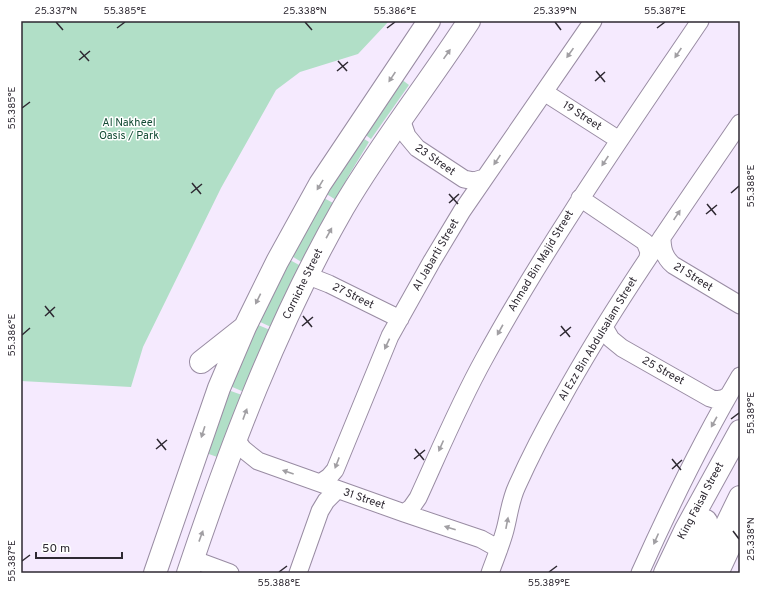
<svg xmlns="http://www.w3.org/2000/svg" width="761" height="594" font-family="Overpass,sans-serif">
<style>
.green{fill:#b1dfc7}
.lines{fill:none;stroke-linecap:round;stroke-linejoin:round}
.minor-casing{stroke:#998ca3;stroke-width:19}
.major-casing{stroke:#998ca3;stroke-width:24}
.minor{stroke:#fff;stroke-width:17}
.major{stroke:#fff;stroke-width:22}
.oneway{fill:#a19fa3}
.ticks{fill:none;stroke:#2e2932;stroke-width:1.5}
.labels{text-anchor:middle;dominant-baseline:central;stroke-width:3;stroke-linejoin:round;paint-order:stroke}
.street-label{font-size:11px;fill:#2e2932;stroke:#fff}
.park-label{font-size:11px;fill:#134b34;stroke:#fff}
.neatline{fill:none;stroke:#2e2932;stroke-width:1.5}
.ticks-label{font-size:10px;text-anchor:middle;fill:#2e2932}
</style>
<rect width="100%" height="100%" fill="#f5eafe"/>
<path class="green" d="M21,21H389L358,54L300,72L276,90L221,188L143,347L131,387L21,381Z
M401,79L409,85L371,139L363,133Z
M361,137L369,142L349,175L336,200L325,193Z
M322,197L335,204L303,263L290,255Z
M288,259L301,266L271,327L258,321Z
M256,324L270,330L244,392L230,386Z
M228,390L242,395L220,458L206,453Z"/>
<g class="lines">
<defs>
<path id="minor" d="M544,92L619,140
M401,119L407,136L417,148L464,179L474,181L484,178
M580,198L645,242L649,252L648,257
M662,237C662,249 664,257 673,265L740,305
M306,275L329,284L400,319
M604,327L611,339L622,348L710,398C717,401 723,400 729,395
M236,439L243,449L258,461L404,513L481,539L499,549
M320,483L329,477L335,470L390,336L432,261L462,211L593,21
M404,513L411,508L418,498C439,452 459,404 484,359C548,242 625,132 700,21
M192,561L203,563L230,573
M298,573L320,511L326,501L337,490
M490,573C495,559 501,545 505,530C509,515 510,501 517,486C530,457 545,428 561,400C614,304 678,214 740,123
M640,573C670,506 702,440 740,376
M720,573L740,530"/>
<path id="major" d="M201,362L244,328
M155,573L219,388L245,327L277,262L320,184L429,21
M188,573C230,448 277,323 343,208C381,143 428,84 469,21
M665,573L686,529L740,431
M683,573L706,521
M703,573L740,497"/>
</defs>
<use href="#minor" class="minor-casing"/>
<use href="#major" class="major-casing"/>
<use href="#minor" class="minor"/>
<use href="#major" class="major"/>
</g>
<defs><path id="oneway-solid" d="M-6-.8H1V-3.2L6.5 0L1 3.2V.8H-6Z"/></defs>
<g class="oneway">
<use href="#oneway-solid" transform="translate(570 53) rotate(125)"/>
<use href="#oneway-solid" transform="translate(678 53) rotate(124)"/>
<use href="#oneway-solid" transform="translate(447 54) rotate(-55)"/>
<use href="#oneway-solid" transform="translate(392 77) rotate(124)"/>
<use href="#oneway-solid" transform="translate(497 160) rotate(124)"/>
<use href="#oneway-solid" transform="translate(605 161) rotate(124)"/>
<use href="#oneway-solid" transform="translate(320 185) rotate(121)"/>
<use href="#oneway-solid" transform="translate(677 215) rotate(-56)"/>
<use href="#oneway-solid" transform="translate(329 233) rotate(-61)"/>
<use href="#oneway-solid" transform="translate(258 299) rotate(116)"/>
<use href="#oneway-solid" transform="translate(500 330) rotate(119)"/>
<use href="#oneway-solid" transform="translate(387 344) rotate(115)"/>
<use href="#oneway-solid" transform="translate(245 414) rotate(-70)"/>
<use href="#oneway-solid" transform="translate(714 422) rotate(119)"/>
<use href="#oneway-solid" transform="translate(203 432) rotate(108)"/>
<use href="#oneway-solid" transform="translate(441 446) rotate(114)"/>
<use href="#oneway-solid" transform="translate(337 463) rotate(111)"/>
<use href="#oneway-solid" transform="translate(288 472) rotate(-161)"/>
<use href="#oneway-solid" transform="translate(507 523) rotate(-79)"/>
<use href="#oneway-solid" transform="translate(450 528) rotate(-162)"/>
<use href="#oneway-solid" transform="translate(201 536) rotate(-70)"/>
<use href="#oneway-solid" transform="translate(656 539) rotate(114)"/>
</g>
<path class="ticks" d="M56,22L63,30M305,22L312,30M555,22L561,30M117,28L125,22M387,28L395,22M657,28L665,22M80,51L89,61M79,60L90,51M338,61L347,71M337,71L348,62M596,71L605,82M595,81L605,72M22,108L30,102M192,183L201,194M191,193L202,184M731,193L739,186M449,194L458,204M449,203L459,194M707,204L716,215M706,214L717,205M45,306L54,317M45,316L55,307M303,316L312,327M302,326L313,317M561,326L570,337M22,335L30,328M560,336L571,327M731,419L739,413M157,439L166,450M156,449L167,440M415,449L424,460M414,459L425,450M672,459L681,470M672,469L682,460M733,531L739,539M22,561L30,555M279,572L287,566M549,572L557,566"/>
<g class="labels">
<g class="street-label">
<text transform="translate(582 116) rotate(33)">19 Street</text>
<text transform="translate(435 160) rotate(35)">23 Street</text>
<text transform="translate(436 255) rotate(-60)">Al Jabarti Street</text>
<text transform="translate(541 261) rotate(-59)">Ahmad Bin Majid Street</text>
<text transform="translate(693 277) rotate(32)">21 Street</text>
<text transform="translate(303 284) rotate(-64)">Corniche Street</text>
<text transform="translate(353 296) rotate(26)">27 Street</text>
<text transform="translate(598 339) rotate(-59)">Al Ezz Bin Abdulsalam Street</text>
<text transform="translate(663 371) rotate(29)">25 Street</text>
<text transform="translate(364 499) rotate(19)">31 Street</text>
<text transform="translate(701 501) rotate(-62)">King Faisal Street</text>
</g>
<g class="park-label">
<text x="129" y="123">Al Nakheel<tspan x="129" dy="13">Oasis / Park</tspan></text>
</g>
</g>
<rect width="761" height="594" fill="none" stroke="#ffffff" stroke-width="44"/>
<path d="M36 552v6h86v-6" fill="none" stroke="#2e2932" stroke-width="2"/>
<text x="42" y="552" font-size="12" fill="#2e2932" stroke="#ffffff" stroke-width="3" paint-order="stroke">50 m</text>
<rect x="22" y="22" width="717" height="550" class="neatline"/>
<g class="ticks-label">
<text x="56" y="14">25.337°N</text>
<text x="125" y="14">55.385°E</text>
<text x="305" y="14">25.338°N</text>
<text x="395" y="14">55.386°E</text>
<text x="555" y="14">25.339°N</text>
<text x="665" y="14">55.387°E</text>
<text transform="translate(11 108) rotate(-90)" y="4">55.385°E</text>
<text transform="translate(750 186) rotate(-90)" y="4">55.388°E</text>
<text transform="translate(11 335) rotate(-90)" y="4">55.386°E</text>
<text transform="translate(750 413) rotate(-90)" y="4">55.389°E</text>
<text transform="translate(750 539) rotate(-90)" y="4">25.338°N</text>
<text transform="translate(11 561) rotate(-90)" y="4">55.387°E</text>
<text x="279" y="586">55.388°E</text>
<text x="549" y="586">55.389°E</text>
</g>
</svg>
